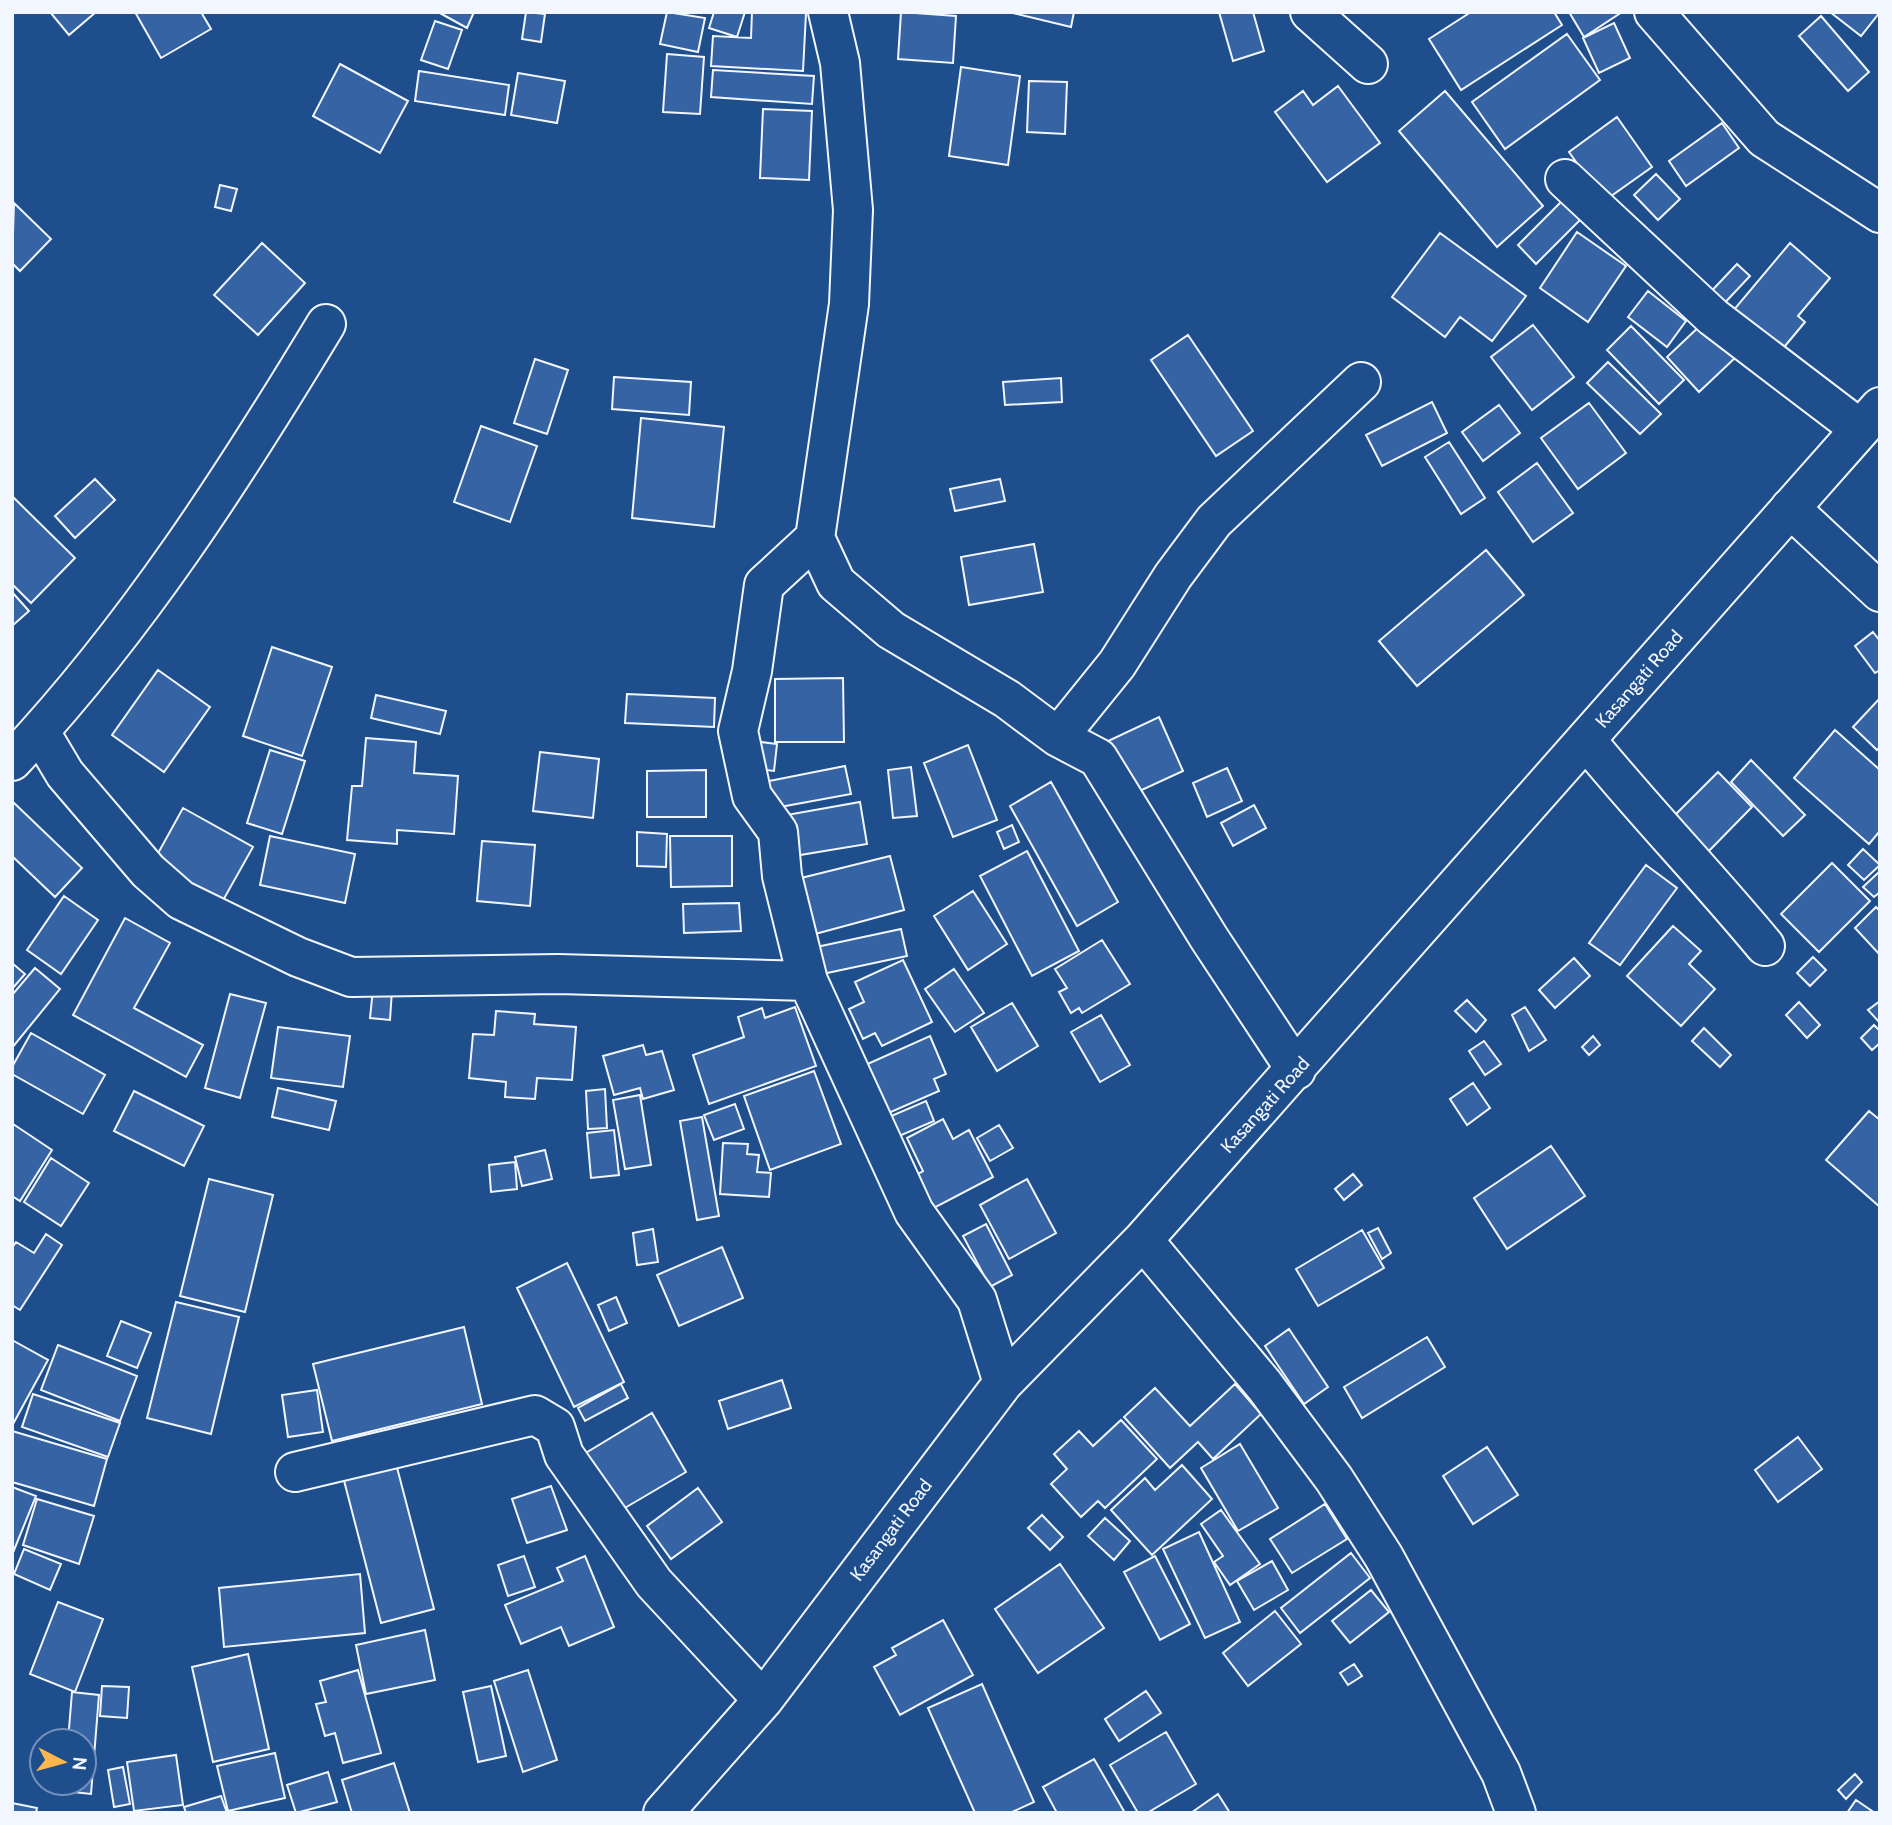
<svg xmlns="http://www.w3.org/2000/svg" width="1892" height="1825" viewBox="0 0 1892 1825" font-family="Cabin,sans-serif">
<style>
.building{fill:#3563a3;stroke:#f2f6ff;stroke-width:2}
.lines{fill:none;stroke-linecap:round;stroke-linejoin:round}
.minor-casing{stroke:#f2f6ff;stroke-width:42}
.minor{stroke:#1f4e8c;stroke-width:38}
.labels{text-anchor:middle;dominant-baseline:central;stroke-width:5;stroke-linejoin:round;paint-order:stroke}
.street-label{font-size:19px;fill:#f2f6ff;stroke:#1f4e8c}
</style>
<rect width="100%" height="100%" fill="#1f4e8c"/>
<path class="building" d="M50,12H96L69,35Z
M135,12H201L211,29L161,58Z
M438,12H474L467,28Z
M526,12L545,14L541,42L522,39Z
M667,12L705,18L698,52L660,44Z
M714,12H745L737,37L709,28Z
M752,12L806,13L803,71L711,66L713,36L751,38Z
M901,12L956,16L953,63L898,59Z
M1009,12H1074L1071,27Z
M1219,12H1253L1264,51L1233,61Z
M1471,12H1554L1562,25L1461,90L1429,39Z
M1569,12H1622L1584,37Z
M1830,12H1880L1861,36Z
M1821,16L1869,72L1848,91L1799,36Z
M435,21L462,30L448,69L421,60Z
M1614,23L1630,58L1599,73L1583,38Z
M1567,34L1600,80L1505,149L1472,102Z
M667,54L704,57L700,114L663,112Z
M340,64L408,101L380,153L313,116Z
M961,67L1020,76L1008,165L949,156Z
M713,70L814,76L812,104L711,97Z
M419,71L509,85L505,115L415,101Z
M518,73L565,81L557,123L511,115Z
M1029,81L1067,82L1065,134L1027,132Z
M1338,86L1380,143L1327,182L1275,112L1303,91L1313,105Z
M1445,91L1543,206L1497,247L1399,131Z
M763,109L812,111L809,180L760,178Z
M1617,117L1652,167L1604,201L1569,152Z
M1722,123L1739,148L1686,186L1669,161Z
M1656,174L1680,199L1658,220L1634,195Z
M220,185L237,189L231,211L215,207Z
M1563,200L1581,219L1536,264L1518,245Z
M14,203L51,239L20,271L12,263Z
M1577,232L1626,266L1588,322L1540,288Z
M1440,233L1526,296L1492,341L1460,317L1445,337L1392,297Z
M262,243L305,283L258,335L214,295Z
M1790,243L1830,278L1798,316L1805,322L1780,352L1732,312Z
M1737,264L1750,276L1717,311L1704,299Z
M1648,291L1686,321L1667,347L1628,317Z
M1703,323L1736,357L1699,392L1667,357Z
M1533,325L1574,377L1532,410L1491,357Z
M1631,326L1684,380L1659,404L1607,350Z
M1188,335L1253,431L1216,456L1151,360Z
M535,359L568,370L547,434L514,423Z
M1608,362L1661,414L1640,434L1587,383Z
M614,377L691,382L689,415L612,409Z
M1061,378L1062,402L1005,405L1003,382Z
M1432,402L1447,433L1382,466L1366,435Z
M1589,403L1626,453L1578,489L1541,438Z
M1499,405L1520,433L1483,461L1462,432Z
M641,418L724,427L714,527L632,518Z
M481,426L537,446L510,522L454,502Z
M1449,442L1485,498L1461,514L1425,457Z
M1537,463L1573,513L1533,542L1498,492Z
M95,479L115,500L75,538L55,516Z
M1000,479L1005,501L955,511L950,489Z
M12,496L75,558L31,603L12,584Z
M1034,544L1043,592L969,605L961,557Z
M1486,550L1524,595L1417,686L1379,641Z
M12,592L29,611L12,626Z
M1873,632L1880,641V670L1875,673L1855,646Z
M272,647L332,667L302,756L243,736Z
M158,670L210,707L164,772L112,735Z
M843,678L844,742H775V679Z
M627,694L715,698L714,727L625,723Z
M376,695L446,711L440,734L371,718Z
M1880,698V747L1877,750L1853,727Z
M1159,717L1183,771L1131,795L1106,742Z
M1835,730L1880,770V831L1869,844L1794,778Z
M366,738L416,742L414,773L458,776L454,834L397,830V844L347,840L352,786H362Z
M753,741L777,744L774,771L750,768Z
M968,745L997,820L953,837L924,763Z
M270,750L305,761L282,834L247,823Z
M540,752L599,759L593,818L533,811Z
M1751,760L1805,815L1783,836L1731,782Z
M845,766L851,794L769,809L764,782Z
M911,767L917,816L893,818L888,770Z
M1227,768L1242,801L1207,817L1193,783Z
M706,770V817H647V771Z
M1718,772L1752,807L1703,857L1668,822Z
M1051,782L1118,902L1077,926L1010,806Z
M12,801L82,868L55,897L12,856Z
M860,802L867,844L788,857L781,816Z
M1254,805L1266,828L1233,846L1221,823Z
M183,808L253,847L221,904L151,866Z
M1012,825L1019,842L1004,849L997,832Z
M637,832L667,834L666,867L637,866Z
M270,836L355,854L345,903L260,885Z
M670,836H732V886L671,887Z
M482,841L535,845L530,906L477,901Z
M1863,849L1880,865L1864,880L1848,865Z
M1027,851L1079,951L1032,976L980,876Z
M890,856L904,910L804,937L789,881Z
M1832,863L1870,901L1819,952L1781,914Z
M1646,865L1677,888L1620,965L1589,943Z
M1880,871V892L1874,897L1863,887Z
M973,891L1007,944L968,970L934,916Z
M64,896L98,920L61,974L27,950Z
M739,903L741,931L684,933L683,904Z
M1876,907L1880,911V955L1855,928Z
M125,918L170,943L134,1008L203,1045L186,1077L73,1015Z
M1673,926L1701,951L1689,964L1715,989L1681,1026L1627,976Z
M901,929L907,956L813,976L807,949Z
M1102,940L1130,984L1082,1013L1079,1008L1071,1013L1059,992L1067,988L1055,969Z
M1813,957L1826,970L1810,986L1797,973Z
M1574,958L1590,976L1555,1008L1539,990Z
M903,960L932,1022L882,1046L875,1033L863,1039L849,1009L864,1002L855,982Z
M12,963L25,974L12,989Z
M35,968L60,989L12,1048V995Z
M954,969L984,1013L955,1032L925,989Z
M373,989L392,990L390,1020L370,1018Z
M230,994L266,1003L240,1098L205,1088Z
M1467,1000L1486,1020L1476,1032L1455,1011Z
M1880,1001V1023L1868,1010Z
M1799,1002L1820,1025L1807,1038L1786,1015Z
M1012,1003L1038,1046L997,1071L971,1027Z
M795,1007L816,1066L709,1104L693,1055L744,1037L738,1017L762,1008L765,1018Z
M1525,1007L1546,1040L1529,1051L1512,1015Z
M496,1011L535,1014L534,1024L576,1027L572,1080L537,1078L535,1099L505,1097L506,1082L469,1078L473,1034L494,1035Z
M1101,1015L1130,1065L1100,1082L1071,1032Z
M1874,1025L1880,1031V1043L1872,1050L1861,1038Z
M278,1027L350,1036L343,1087L271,1078Z
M1704,1028L1731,1055L1720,1067L1692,1041Z
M31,1033L105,1075L83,1114L12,1074V1067Z
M930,1036L946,1074L934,1079L939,1091L884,1115L863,1066Z
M1593,1036L1600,1045L1589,1055L1582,1047Z
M1484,1041L1501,1064L1485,1075L1469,1051Z
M643,1045L646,1055L662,1051L674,1090L643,1099L640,1088L614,1095L603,1056Z
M814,1071L841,1144L770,1170L744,1096Z
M1473,1083L1490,1108L1467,1125L1450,1099Z
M278,1088L336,1101L329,1130L272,1117Z
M605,1089L607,1128L588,1129L586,1091Z
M134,1091L204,1126L184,1166L114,1131Z
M640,1095L651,1165L625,1169L613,1100Z
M926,1101L934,1121L890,1140L882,1120Z
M735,1104L744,1129L714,1140L704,1115Z
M1869,1111L1880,1120V1207L1826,1160Z
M702,1117L719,1216L697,1220L680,1121Z
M943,1119L953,1139L969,1130L993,1177L930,1210L913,1177L923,1171L907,1138Z
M13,1124L52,1150L20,1201L12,1196Z
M999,1125L1013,1148L990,1161L977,1138Z
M614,1130L619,1175L591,1178L587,1133Z
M723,1143L748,1144L747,1154L759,1155L757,1172L771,1173L769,1197L720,1194Z
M1551,1146L1585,1196L1507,1249L1474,1198Z
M545,1150L552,1179L522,1186L515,1157Z
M51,1158L89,1183L61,1226L24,1202Z
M515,1162L517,1189L491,1192L489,1165Z
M1353,1174L1362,1185L1344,1200L1335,1189Z
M209,1179L273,1195L245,1312L180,1296Z
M1027,1179L1056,1233L1009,1259L980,1205Z
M986,1224L1012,1275L990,1287L963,1236Z
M1378,1228L1391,1253L1382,1259L1368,1233Z
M653,1229L658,1262L637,1265L633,1233Z
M1362,1230L1384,1268L1318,1306L1296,1269Z
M46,1234L62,1245L20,1310L12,1305V1248L16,1242L34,1253Z
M722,1247L743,1298L679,1326L657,1275Z
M567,1263L624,1382L574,1407L517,1288Z
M616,1297L627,1323L609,1331L598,1305Z
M176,1302L239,1317L211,1434L147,1418Z
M121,1321L151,1333L137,1368L107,1356Z
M464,1327L482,1404L332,1441L313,1364Z
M1289,1329L1328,1387L1304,1404L1265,1346Z
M1427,1337L1445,1367L1362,1418L1344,1387Z
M12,1340L48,1360L13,1424L12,1423Z
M58,1345L137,1376L120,1421L41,1390Z
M782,1380L791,1408L728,1429L719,1401Z
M621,1384L628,1398L585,1421L578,1408Z
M1235,1384L1261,1414L1213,1459L1198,1442L1170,1468L1124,1417L1155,1388L1190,1426Z
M317,1390L323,1432L288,1437L282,1395Z
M33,1394L120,1423L108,1457L22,1427Z
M652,1413L686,1472L618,1512L584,1454Z
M1121,1420L1157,1459L1105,1508L1098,1501L1081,1517L1051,1484L1067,1469L1054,1454L1079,1431L1093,1446Z
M12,1431L107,1459L94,1506L12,1482Z
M1798,1437L1822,1469L1778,1502L1755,1470Z
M1240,1444L1278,1508L1238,1531L1201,1468Z
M1487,1447L1518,1495L1473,1524L1443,1476Z
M394,1456L434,1609L381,1623L341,1469Z
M1182,1465L1212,1499L1152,1555L1111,1510L1145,1478L1155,1490Z
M551,1486L567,1530L527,1543L512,1499Z
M12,1487L36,1496L12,1555Z
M698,1488L722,1522L671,1559L647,1526Z
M37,1499L94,1516L79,1564L23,1545Z
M1325,1504L1347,1539L1292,1573L1270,1539Z
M1221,1510L1260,1564L1230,1585L1214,1562L1223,1556L1201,1524Z
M1042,1515L1063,1537L1050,1550L1028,1528Z
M1105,1518L1130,1541L1114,1560L1088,1536Z
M1199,1532L1240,1622L1205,1638L1163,1549Z
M24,1549L61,1564L50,1590L14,1574Z
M1351,1553L1370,1578L1300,1633L1281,1608Z
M524,1556L535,1587L508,1596L498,1565Z
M585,1556L614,1627L569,1646L561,1627L521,1644L505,1605L563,1581L557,1568Z
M1155,1556L1190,1624L1160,1640L1124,1572Z
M1272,1561L1288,1590L1254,1610L1237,1581Z
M1060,1564L1104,1628L1038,1673L995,1609Z
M360,1574L365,1633L224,1647L219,1588Z
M1371,1590L1389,1612L1350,1643L1332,1621Z
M58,1602L103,1619L75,1692L30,1674Z
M1275,1611L1301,1644L1248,1686L1223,1653Z
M943,1620L973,1675L900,1715L874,1667L896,1655L892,1648Z
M425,1630L435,1680L366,1694L356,1645Z
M248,1654L269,1749L213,1762L192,1667Z
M1354,1664L1362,1676L1348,1685L1340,1673Z
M358,1670L381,1753L343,1763L335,1733L325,1736L316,1704L326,1702L320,1681Z
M528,1670L557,1760L523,1772L494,1681Z
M982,1684L1034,1802L1010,1813H975L928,1708Z
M102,1686L129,1687L127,1718L100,1716Z
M491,1686L506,1756L478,1762L463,1692Z
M1146,1691L1161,1713L1119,1741L1105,1719Z
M72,1692L99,1695L91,1794L64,1791V1783H84V1741H68Z
M1166,1732L1196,1784L1147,1813H1138L1110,1765Z
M275,1753L285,1798L228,1811L217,1766Z
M176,1755L183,1805L134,1811L127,1762Z
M1094,1759L1125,1813H1057L1043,1787Z
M394,1763L410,1813H352L342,1780Z
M123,1767L130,1804L114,1807L108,1770Z
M328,1772L337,1802L296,1813L287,1785Z
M1855,1774L1862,1782L1846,1799L1838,1790Z
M1218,1794L1230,1813H1191Z
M221,1796L227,1813H186L184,1807Z
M1856,1800L1875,1813H1847Z
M12,1803L37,1808L36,1813H12Z"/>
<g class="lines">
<g class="minor-casing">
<path id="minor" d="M828,12L840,63L853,210L849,304L815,538L836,583L891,630L1007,699L1058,737L1098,758L1209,938L1296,1070
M1310,12L1368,64
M1654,12L1764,138L1880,213
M1565,179L1713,317L1860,429
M1790,508L1880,592
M815,538L764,585L752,671L738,731L752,796L778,832L782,876L808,981L914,1212L977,1300L1003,1383
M40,732L65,774L148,871L181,900L298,957L351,977L558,974L808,981
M1058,737L1117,664L1173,576L1214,521L1361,382
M1586,740C1644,811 1707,876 1765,946
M12,761C136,629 233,478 326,324
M1143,1240L1264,1385L1334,1479L1384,1557L1501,1773L1516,1813
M295,1472L535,1415L555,1427L564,1455L654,1583L763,1700
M663,1813L763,1700L1003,1383L1143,1240L1880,407"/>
</g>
<use href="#minor" class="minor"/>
</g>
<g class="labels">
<g class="street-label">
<text transform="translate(1639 679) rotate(-49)">Kasangati Road</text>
<text transform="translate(1265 1105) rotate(-48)">Kasangati Road</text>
<text transform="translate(891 1530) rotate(-53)">Kasangati Road</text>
</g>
</g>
<rect width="1892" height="1825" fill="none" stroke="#f2f6ff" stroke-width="28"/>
<g transform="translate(63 1762) rotate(96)"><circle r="33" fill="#1f4e8c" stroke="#7391ba" stroke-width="2"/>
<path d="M0-5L12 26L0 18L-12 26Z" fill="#ffb74d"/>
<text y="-10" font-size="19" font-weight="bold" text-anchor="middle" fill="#f2f6ff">N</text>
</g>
</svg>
